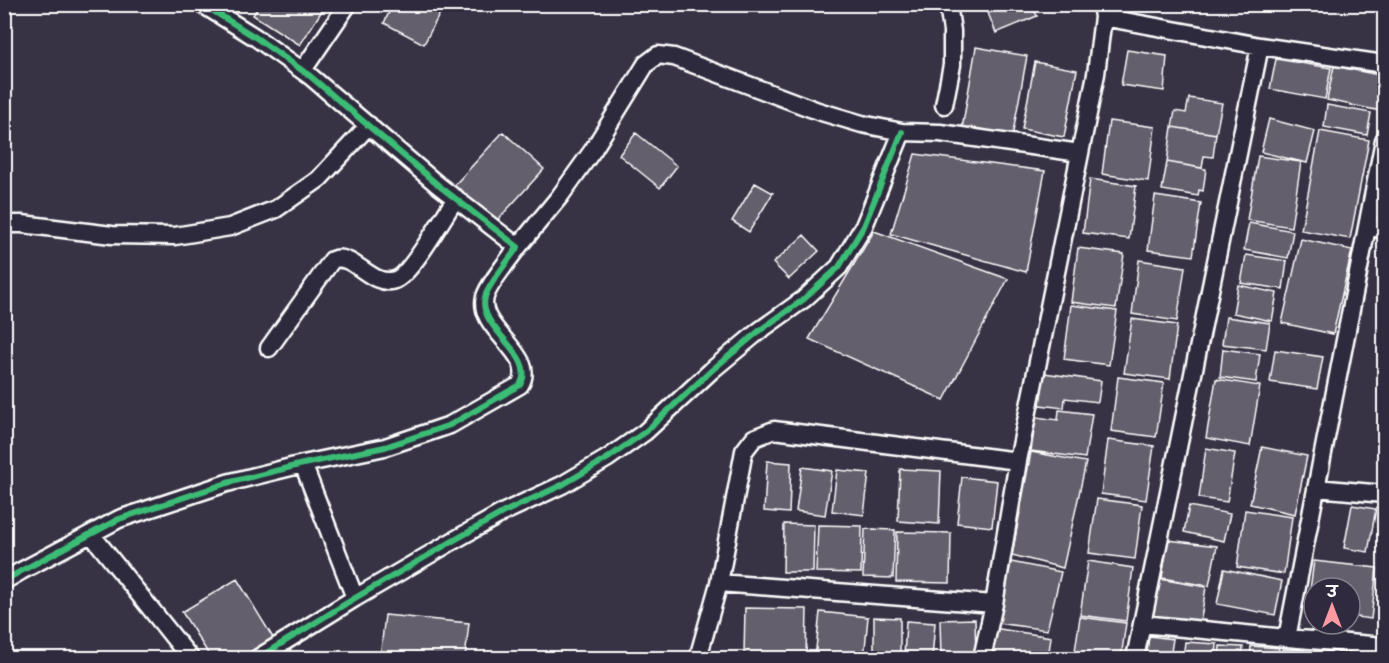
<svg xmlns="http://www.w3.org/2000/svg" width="1389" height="663" viewBox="0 0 1389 663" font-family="Pangolin,'Playpen Sans Deva',sans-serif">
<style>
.building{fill:#635f6d;stroke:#fff;stroke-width:1.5}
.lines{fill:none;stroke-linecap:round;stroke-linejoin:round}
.minor-casing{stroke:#fff;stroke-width:21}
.minor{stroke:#2f2a3d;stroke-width:16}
.cycleway-casing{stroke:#2f2a3d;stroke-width:10}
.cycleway{stroke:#3abd76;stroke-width:6}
</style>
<rect width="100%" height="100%" fill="#373345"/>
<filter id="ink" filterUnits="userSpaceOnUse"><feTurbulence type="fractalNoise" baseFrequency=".0167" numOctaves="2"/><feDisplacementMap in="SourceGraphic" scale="12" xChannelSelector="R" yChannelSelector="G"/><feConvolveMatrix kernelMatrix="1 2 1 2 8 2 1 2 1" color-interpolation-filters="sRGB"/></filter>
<g filter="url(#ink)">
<path class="building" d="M260,4H322L325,6L300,45L253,15Z
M393,4H422L440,13L424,44L384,23Z
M1008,4H1032L1037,16L996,33L988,13Z
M976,47L1027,56L1012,138L962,129Z
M1127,50L1167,56L1164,91L1121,85Z
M1276,59L1331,68L1325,99L1270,89Z
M1035,62L1077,70L1064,137L1022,129Z
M1334,66L1384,76V96L1381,111L1327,100Z
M1189,98L1222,103L1216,134L1172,127L1175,111L1186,113Z
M1327,105L1371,113L1367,135L1324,127Z
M1269,119L1315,131L1307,163L1261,152Z
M1109,121L1155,127L1148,181L1102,174Z
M1172,127L1216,134L1213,157L1204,156L1202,168L1167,162Z
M1320,131L1369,140L1350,239L1301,230Z
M503,132L544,169L494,224L452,188Z
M636,133L677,166L660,188L619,155Z
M915,154L1045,171L1026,272L891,234Z
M1258,156L1301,162L1291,227L1247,220Z
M1167,162L1206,169L1203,191L1199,190L1198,196L1162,190Z
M1090,179L1136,186L1129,239L1083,233Z
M755,183L773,193L749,232L732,221Z
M1155,196L1201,203L1193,256L1148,250Z
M1249,223L1293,231L1288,258L1244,250Z
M874,231L1008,279L944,400L809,339Z
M804,235L819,251L789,279L773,263Z
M1301,239L1352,250L1333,334L1282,323Z
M1078,248L1124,254L1116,308L1071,302Z
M1246,255L1287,261L1283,289L1241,283Z
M1139,260L1185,267L1177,321L1132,314Z
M1238,285L1277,293L1272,321L1233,313Z
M1071,305L1117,311L1109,365L1064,359Z
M1226,317L1270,323L1266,349L1222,344Z
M1132,319L1177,325L1170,379L1124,373Z
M1223,349L1260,354L1256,382L1220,377Z
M1275,350L1323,357L1317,389L1270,382Z
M1044,373L1101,381L1098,402L1065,398L1064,408L1040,405Z
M1118,377L1164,383L1156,437L1111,431Z
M1216,379L1260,386L1250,446L1206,438Z
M1059,410L1092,414L1085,458L1031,451L1036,417L1058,420Z
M1108,440L1154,446L1146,500L1101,494Z
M1262,447L1307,456L1295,514L1250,504Z
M1206,448L1235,453L1227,502L1199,498Z
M1031,452L1086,462L1063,568L1012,555Z
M767,461L791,463L789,513L764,511Z
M802,467L832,471L825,515L796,511Z
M900,469L941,471L939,524L898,521Z
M837,470L869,473L864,515L832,511Z
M962,477L997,481L992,527L957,523Z
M1097,499L1142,505L1135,559L1089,553Z
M1352,505L1376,509L1368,552L1344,548Z
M1189,506L1230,514L1224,541L1184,532Z
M1245,510L1292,517L1284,574L1237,567Z
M784,524L814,525L813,572H783Z
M818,525L862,526L861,573L816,572Z
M865,529L895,530L893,578L863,577Z
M897,532L951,533L950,583L896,582Z
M1168,540L1217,546L1209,586L1162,578Z
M1088,561L1133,568L1126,621L1080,615Z
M1314,561L1377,568L1371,619L1350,616V588H1314V612L1307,611Z
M1011,562L1061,572L1047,630L998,623Z
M1224,569L1282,581L1275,615L1217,604Z
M237,579L275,641L246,658H211L182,612Z
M1159,579L1206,587L1200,624L1153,617Z
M745,608L807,609L806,657L744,655Z
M820,612L868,617L864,658H815Z
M385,615L469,623L465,658H380Z
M874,617L900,618V658H874Z
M1080,617L1126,623L1121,658H1074Z
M975,619L976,658H941L940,620Z
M906,621L935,623L932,658H904Z
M993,628L1051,637L1048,658H989Z
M1149,636L1173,639L1170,658H1146Z
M1185,642L1217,644L1216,658H1183Z
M1338,645L1360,646L1359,658H1338Z
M1220,646L1243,647L1242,658H1219Z
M1251,646L1279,648L1278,658H1250Z
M1366,648L1384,649V658H1366Z
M1282,649L1304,650L1303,658H1281Z
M1309,654L1333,655L1332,658H1308Z"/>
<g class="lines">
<g class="minor-casing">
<path id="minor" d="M1103,17L1260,46L1384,64
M303,70L348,4
M944,105L952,65V31L948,4
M4,224H22L112,235L175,236L230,227L276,209L319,179L369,125
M1367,227L1384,229
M518,247L560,196L593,150L646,64L658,55L674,57L818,111L862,124L902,132L940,133L1080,153
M269,348L332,260C353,251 371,288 395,280C410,276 445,214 456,198
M303,464L355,598
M1316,488L1384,494
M91,534L190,658
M4,581L21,571L119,519L227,483L303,464L385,447L450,425L520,385C539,355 476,329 485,297C488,285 510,258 518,247L438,185L310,76L255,37L202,4
M994,604L719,583L744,451L754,438L774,430L1018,461
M1142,624L1287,638L1384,646
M1287,638L1384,140
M258,658L355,598L451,542L504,512L562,485L608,458L645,432L712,370L759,331L804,299L839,267L864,226L902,132
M698,658L719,583
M982,658L994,604L1018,461L1096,74L1103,17L1101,4
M1135,658L1260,46"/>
</g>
<use href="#minor" class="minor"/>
<g class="cycleway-casing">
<path id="cycleway" d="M4,581L21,571L119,519L227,483L303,464L385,447L450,425L520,385C539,355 476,329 485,297C488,285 510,258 518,247L438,185L310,76L255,37L202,4
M258,658L355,598L451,542L504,512L562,485L608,458L645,432L712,370L759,331L804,299L839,267L864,226L902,132"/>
</g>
<use href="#cycleway" class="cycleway"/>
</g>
</g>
<rect width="1389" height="663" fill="none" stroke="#2f2a3d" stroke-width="24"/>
<rect x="12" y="12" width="1365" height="639" fill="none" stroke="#fff" stroke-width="2" filter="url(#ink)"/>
<g transform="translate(1332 606)"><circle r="28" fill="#2f2a3d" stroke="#827f8b" stroke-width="1.5"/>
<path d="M0-4.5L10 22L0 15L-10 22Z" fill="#ff9aa2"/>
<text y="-9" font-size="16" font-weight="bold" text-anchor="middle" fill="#ffffff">उ</text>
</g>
</svg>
